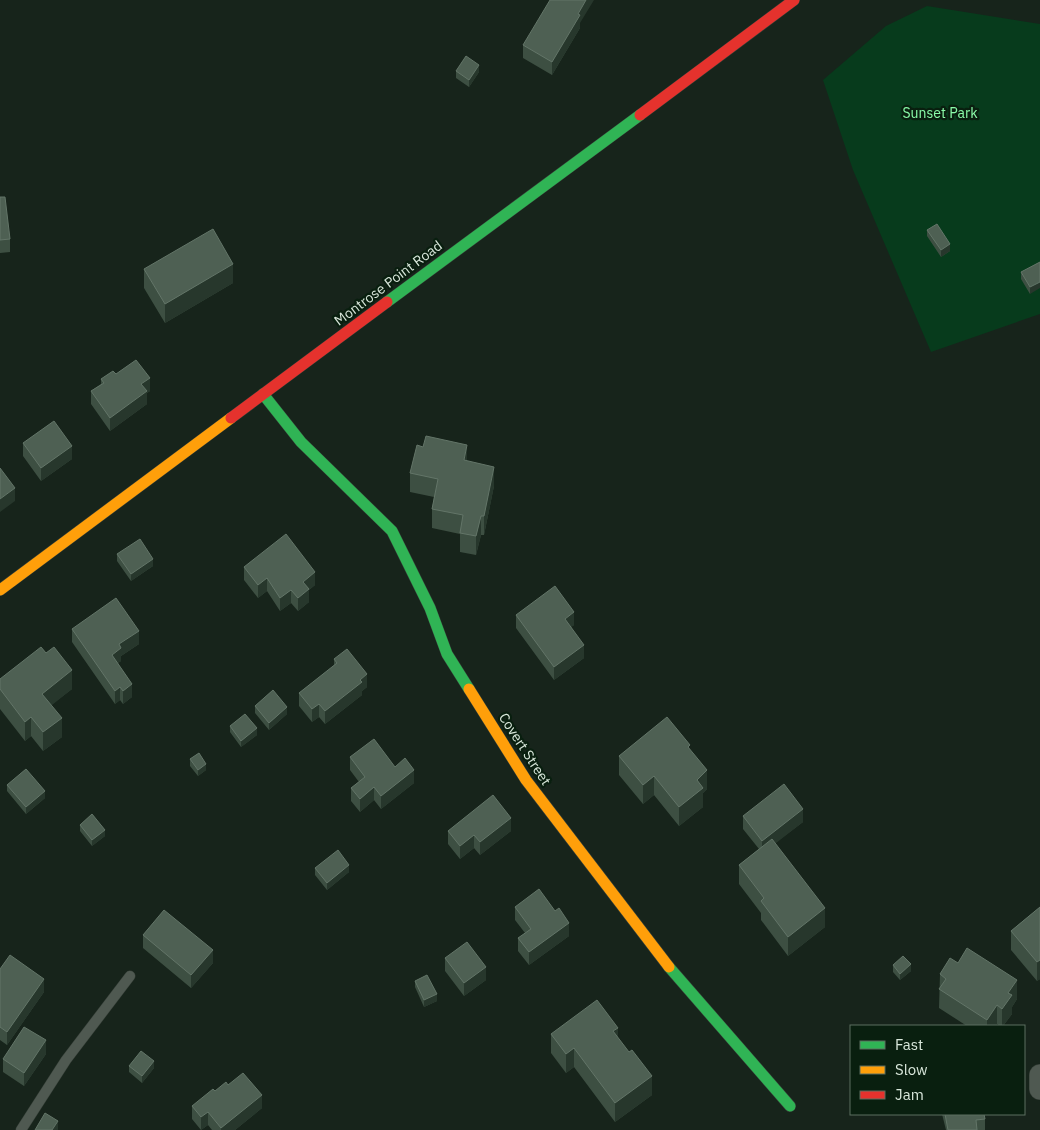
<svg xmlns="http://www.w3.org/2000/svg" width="1040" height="1130" viewBox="0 0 1040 1130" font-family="'IBM Plex Sans',sans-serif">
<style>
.green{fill:#073b1c}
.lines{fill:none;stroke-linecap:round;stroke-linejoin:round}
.lane-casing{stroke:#374039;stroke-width:11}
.street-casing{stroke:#374039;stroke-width:22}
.fast-casing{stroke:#374039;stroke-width:12}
.slow-casing{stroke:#374039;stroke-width:12}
.jam-casing{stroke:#374039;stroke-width:12}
.lane{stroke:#4f5951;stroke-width:10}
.street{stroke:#4f5951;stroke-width:21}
.fast{stroke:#30b455;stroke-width:11}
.slow{stroke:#ff9f0a;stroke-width:11}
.jam{stroke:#e5322d;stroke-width:11}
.wall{fill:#3d4f42}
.shaded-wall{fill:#27372c}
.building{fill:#4e6053;stroke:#637568}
.labels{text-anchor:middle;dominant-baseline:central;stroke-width:4.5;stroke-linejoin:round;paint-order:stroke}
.park-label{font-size:14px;fill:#8afca9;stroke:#091f0f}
.street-label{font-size:14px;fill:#d9e7db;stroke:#091f0f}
</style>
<rect width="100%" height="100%" fill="#17241b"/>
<path class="green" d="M927,6L1040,24V314L931,352L853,170L823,80L886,26Z"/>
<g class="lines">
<g class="lane-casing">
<path id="lane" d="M21,1130L66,1060L130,976"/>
</g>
<g class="street-casing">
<path id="street" d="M1040,1075V1089"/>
</g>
<g class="fast-casing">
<path id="fast" d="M387,302L640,115
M263,394L301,442L392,531L430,608L447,654L469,689
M669,967L790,1106"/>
</g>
<g class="slow-casing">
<path id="slow" d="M0,590L231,418
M469,689L526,780L669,967"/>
</g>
<g class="jam-casing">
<path id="jam" d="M640,115L794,0
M231,418L387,302"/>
</g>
<use href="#lane" class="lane"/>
<use href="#street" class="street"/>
<use href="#fast" class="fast"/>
<use href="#slow" class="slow"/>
<use href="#jam" class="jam"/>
</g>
<path class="wall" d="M580,23V28L552,75L523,58V45Z
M456,71L479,72L469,87L456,78Z
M0,197L10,239V252L0,253Z
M927,230L950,251L941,257L927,236Z
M1040,262L1030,294L1021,279V272Z
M144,269L233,283L165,323L144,288Z
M116,374L150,391L147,393V404L110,431L91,404V391L101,384V379Z
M23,443L72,459L41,481L23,456Z
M467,461L494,486L484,535H481L476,555L460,552V534L432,528V509L434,497L410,492V473Z
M117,554L153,566L131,581L117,561Z
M244,567L315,585L309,590V602L298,611L291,603L280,611L267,591L258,598L244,580Z
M516,615L574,625L571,627L584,658L554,680L516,628Z
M72,629L139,644L121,656V661L118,663L132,697L123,704L120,700L115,704L72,642Z
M334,659L367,687L362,691V695L325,724L319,717L312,722L299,706V693L334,666Z
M0,679L72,689L51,705L62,737L43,751L31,736L25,741L0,709Z
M255,706L287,714L269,730L255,713Z
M230,726L257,735L241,747L230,732Z
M690,750L707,789L703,793V807L679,826L654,795L643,804L619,775V756Z
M350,757L395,767L414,783L381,809L374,800L360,812L351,801V788L359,782L350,770Z
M190,759L206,770L198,776L190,766Z
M7,785L45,798L26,814L7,791Z
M743,816L803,822L775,843L825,927L788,956L761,920V913L739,884V865L759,849L743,829Z
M80,825L105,836L92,846L80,831Z
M448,831H511L480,855L474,848L460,859L448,844Z
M315,868L349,872L327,890L315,875Z
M515,907L555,911L569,936L529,965L518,951V938L525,933L515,920Z
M1040,907V979L1037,981L1011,950V931Z
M143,935L213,963L191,988L143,948Z
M445,958L486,980L464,996L445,971Z
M958,963L1017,999L1012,1007V1014L1003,1026H1000L997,1024L995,1026H967L939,1008L940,974Z
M893,965L911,971L900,980L893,972Z
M0,969L44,992L7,1045L0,1040Z
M415,981L437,1001L424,1007L415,987Z
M551,1034L618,1038L652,1095L615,1122L574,1067L566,1073L551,1053Z
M46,1054L24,1086L3,1072V1059Z
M129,1066L154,1068L142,1083L129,1072Z
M228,1085L262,1108L235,1130H212L208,1125L201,1130L192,1119V1106L215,1091Z
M942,1114H984L985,1119V1130H946Z"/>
<path class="shaded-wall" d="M586,0H594L580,23V28L552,75V62L578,14Z
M479,65V72L469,87V80Z
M950,244V251L941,257V250Z
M233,264V283L165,323V304Z
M1040,282V288L1030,294V287Z
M150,378V391L147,393V404L110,431V418L141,384Z
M467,445V464L464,460Z
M72,446V459L41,481V468Z
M494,467V486L484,535V516Z
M15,488V501L0,512V499Z
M481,516V535L476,555V536Z
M153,559V566L131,581V574Z
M315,572V585L309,590V602L298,611V598L303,582Z
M267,578V591L258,598V585Z
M291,590V603L280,611V598Z
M574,612V625L565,632V619Z
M139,631V644L121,656V661L112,668V655L119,644Z
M584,645V658L554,680V667Z
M72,670V689L42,713V694Z
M367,674V687L362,691V695L325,724V711L360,680Z
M132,684V697L123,704V691Z
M120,687V700L115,704V691Z
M319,704V717L312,722V709Z
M287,707V714L269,730V723Z
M31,717V736L25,741V722Z
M62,718V737L43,751V732Z
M257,728V735L241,747V741Z
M206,764V770L198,776V770Z
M414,770V783L381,809V796Z
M707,770V789L703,793V807L679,826V807L697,780Z
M654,776V795L643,804V785Z
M374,787V800L360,812V799Z
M45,791V798L26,814V807Z
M803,809V822L762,854V841Z
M511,818V831L480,855V842Z
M105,830V836L92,846V840Z
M474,835V848L460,859V846Z
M349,865V872L327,890V883Z
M825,908V927L788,956V937Z
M569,923V936L529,965V952Z
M213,950V963L191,988V975Z
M1040,960V979L1037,981V962Z
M911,964V971L900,980V974Z
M486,967V980L464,996V983Z
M44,979V992L7,1045V1032Z
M1017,980V999L1012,1007V1014L1003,1026H1002V1009L1008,993Z
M437,994V1001L424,1007V1000Z
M997,1005V1024L995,1026H987V1020Z
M618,1028V1047L613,1031Z
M46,1040V1054L24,1086V1073Z
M574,1048V1067L566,1073V1054Z
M154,1061V1068L142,1083V1076Z
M652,1076V1095L615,1122V1103Z
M262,1095V1108L235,1130H221V1128Z
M208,1112V1125L201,1130V1117Z
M58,1121V1130H52Z"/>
<path class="building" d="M550,0H586L578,14L580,15L552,62L523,45Z
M466,56L479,65L469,80L456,71Z
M0,197H5L10,239L0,240Z
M937,224L950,244L941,250L927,230Z
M213,229L233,264L165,304L144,269Z
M1040,262V282L1030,287L1021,272Z
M136,360L150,378L141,384L147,391L110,418L91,391L104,383L101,379L113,371L116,374Z
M54,421L72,446L41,468L23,443Z
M426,436L467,445L464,460L494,467L484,516H481L476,536L460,533L463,515L432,509L438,479L410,473L417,445L423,447Z
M0,468L15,488L0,499Z
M286,534L315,572L303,582L309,589L298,598L291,590L280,598L267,578L258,585L244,567Z
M140,539L153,559L131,574L117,554Z
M555,586L574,612L565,619L584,645L554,667L516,615Z
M116,598L139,631L119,644L121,648L112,655L132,684L123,691L120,687L115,691L72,629Z
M41,647L46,653L54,647L72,670L42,694L62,718L43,732L31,717L25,722L0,689V679Z
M347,649L367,674L360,680L362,682L325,711L319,704L312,709L299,693L337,663L334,659Z
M273,690L287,707L269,723L255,706Z
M245,714L257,728L241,741L230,726Z
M667,717L690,745L688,747L707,770L697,780L703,788L679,807L654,776L643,785L619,756Z
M374,739L395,767L405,758L414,770L381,796L374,787L360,799L351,788L365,777L350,757Z
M199,753L206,764L198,770L190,759Z
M26,769L45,791L26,807L7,785Z
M784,784L803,809L762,841L743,816Z
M493,795L511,818L480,842L474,835L460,846L448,831Z
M92,814L105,830L92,840L80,825Z
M772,839L825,908L788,937L761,901L764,898L739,865Z
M338,850L349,865L327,883L315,868Z
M539,889L555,911L559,908L569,923L529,952L518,938L531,929L515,907Z
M1040,907V960L1037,962L1011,931Z
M164,910L213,950L191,975L143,935Z
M467,942L486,967L464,983L445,958Z
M967,948L1017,980L1008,993L1012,995L1002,1009L997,1005L987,1020L939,989L946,979L940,974L950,958L958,963Z
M10,955L44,979L7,1032L0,1027V969Z
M903,956L911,964L900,974L893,965Z
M427,975L437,994L424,1000L415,981Z
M597,1000L618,1028L613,1031L629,1052L632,1050L652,1076L615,1103L574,1048L566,1054L551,1034Z
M24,1027L46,1040L24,1073L3,1059Z
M141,1051L154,1061L142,1076L129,1066Z
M243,1073L262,1095L221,1128L208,1112L201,1117L192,1106L213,1089L215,1091L226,1082L228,1085Z
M45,1113L58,1121L52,1130H35Z
M945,1114H984L985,1119L976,1120L977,1130H948Z"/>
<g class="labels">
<g class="park-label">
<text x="940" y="113">Sunset Park</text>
</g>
<g class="street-label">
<text transform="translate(388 283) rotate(-37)">Montrose Point Road</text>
<text transform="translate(525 749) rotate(57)">Covert Street</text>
</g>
</g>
<rect x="850" y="1025" width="175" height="90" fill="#091f0f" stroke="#5c6f61"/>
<rect x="860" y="1041" width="25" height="8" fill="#30b455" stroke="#5c6f61"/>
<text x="895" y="1050" font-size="15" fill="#d9e7db">Fast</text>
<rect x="860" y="1066" width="25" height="8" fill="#ff9f0a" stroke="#5c6f61"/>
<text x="895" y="1075" font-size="15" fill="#d9e7db">Slow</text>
<rect x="860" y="1091" width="25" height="8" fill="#e5322d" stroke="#5c6f61"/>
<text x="895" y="1100" font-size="15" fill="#d9e7db">Jam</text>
</svg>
